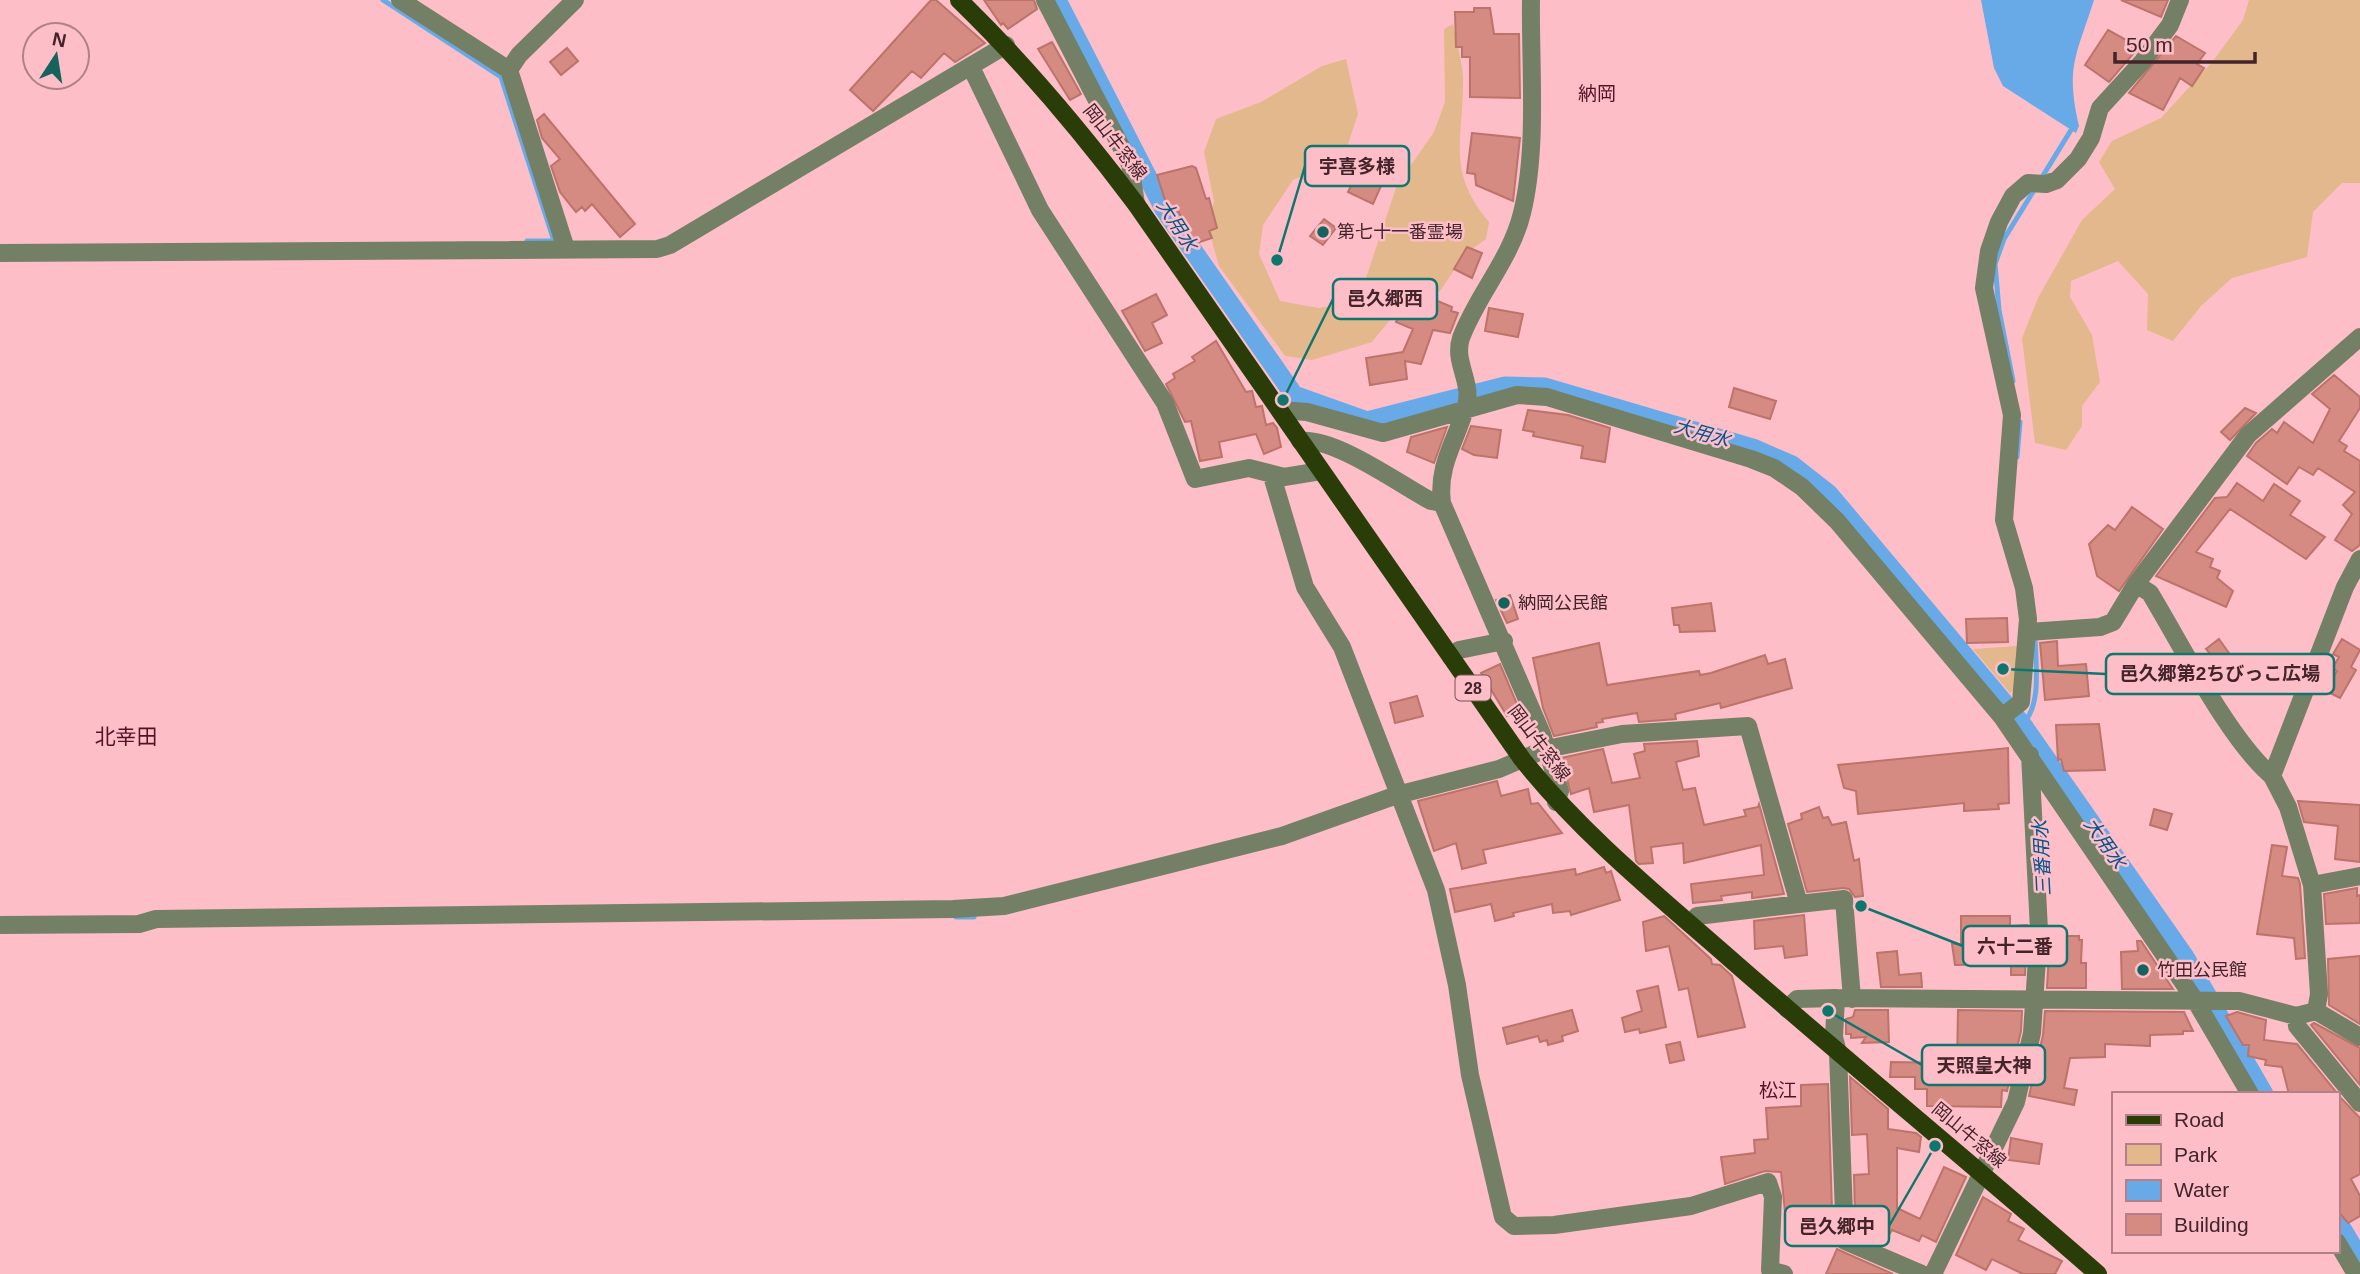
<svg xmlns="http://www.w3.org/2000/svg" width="2360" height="1274" viewBox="0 0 2360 1274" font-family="Helvetica,'Noto Sans JP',sans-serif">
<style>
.green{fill:#e2b88c}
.water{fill:#68aae7}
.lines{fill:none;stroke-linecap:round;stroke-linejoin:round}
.stream{stroke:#68aae7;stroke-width:5}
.canal{stroke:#68aae7;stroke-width:19}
.building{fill:#d68b82;stroke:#bc736a;stroke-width:2}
.minor{stroke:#748065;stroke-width:18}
.major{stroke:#2a3d08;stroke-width:18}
.poi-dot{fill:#16635e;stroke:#febec8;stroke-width:2.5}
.labels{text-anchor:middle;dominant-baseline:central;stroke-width:5;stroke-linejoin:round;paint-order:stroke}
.shield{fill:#febec8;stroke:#7a5259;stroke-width:2}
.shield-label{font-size:16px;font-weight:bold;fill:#42242a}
.street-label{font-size:18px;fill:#42242a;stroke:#febec8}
.poi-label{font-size:18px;fill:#42242a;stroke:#febec8;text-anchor:start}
.neighbourhood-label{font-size:19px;fill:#511325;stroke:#febec8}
.water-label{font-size:19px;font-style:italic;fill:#07558d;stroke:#febec8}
.quarter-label{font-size:21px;fill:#511325;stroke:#febec8}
.leader{fill:none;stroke:#0f766e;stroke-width:2.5}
.callout-dot{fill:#0f766e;stroke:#febec8;stroke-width:2.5}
.callout{fill:#febec8;stroke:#0f766e;stroke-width:2.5}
.callout-label{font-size:19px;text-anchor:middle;font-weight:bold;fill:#42242a}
</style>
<rect width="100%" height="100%" fill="#febec8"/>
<path class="green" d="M2249,0H2360V183H2342L2313,212L2307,257L2232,278L2201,306L2173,341L2147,330L2148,294L2118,261L2071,281L2070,297L2092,335L2100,382L2082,406V426L2066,450L2035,443L2022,338L2038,298L2082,220L2115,189L2099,162L2112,141L2161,118L2213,61L2243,20Z
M1453,24C1456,41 1462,60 1463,78C1464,139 1445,170 1489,222L1486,239L1465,254L1440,291L1416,299L1394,315L1372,342L1312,360L1285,356L1219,266L1208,228L1214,201L1204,152L1216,119L1261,102L1322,66L1346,59L1358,114L1348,144L1335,161L1293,180L1263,225L1259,254L1280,301L1319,308L1348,303L1362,290L1397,185L1434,132L1445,102L1444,29Z
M2017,646L2016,689L2010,693L1973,649Z"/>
<path class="water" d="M1981,0H2094C2077,54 2065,67 2079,126L2076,133L2003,86L1994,68Z"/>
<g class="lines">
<path class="stream" d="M383,0L501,77L554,241H527
M2013,381L1999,310L1995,264L2004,239L2071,130
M2017,457L2020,422
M2022,724C2043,706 2035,660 2035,635
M956,917H974"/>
<path class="canal" d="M1057,0L1164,209L1294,395L1367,421L1505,386L1545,387L1753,448L1792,465L1829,494L2022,724L2185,957L2264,1094
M2337,1220L2360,1259"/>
</g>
<path class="building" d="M931,0H936L985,43L955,62L944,53L921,78L912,71L873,111L850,90Z
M984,0H1034L1037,9L1008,29L1003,23L1001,25Z
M2121,0H2168L2161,17Z
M1474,8H1490L1494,34H1519L1520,98L1470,97V57H1462V47H1456L1455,12H1474Z
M2108,30L2139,47L2109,82L2085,65Z
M2176,36L2205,53L2197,64L2204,68L2192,86L2180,78L2163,110L2129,93Z
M1052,42L1081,94L1070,100L1038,49Z
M567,48L578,61L561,75L550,62Z
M544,114L635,224L620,237L592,204L585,211L582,207L576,212L560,192L551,166L560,159L542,138L537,120Z
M1472,133L1520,138L1513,201L1476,185L1475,174L1467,173Z
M1192,166L1196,168L1206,199L1209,198L1217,228L1209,231L1212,238L1191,245L1179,212L1173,213L1165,200L1157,175Z
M1356,175L1381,186L1373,204L1348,192Z
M1324,219L1336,228L1323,245L1310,236Z
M1467,247L1482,253L1472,278L1454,269Z
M1156,294L1167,315L1152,323L1162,343L1145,351L1122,311Z
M1426,296L1452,307L1451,311L1458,313L1450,333L1433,330L1421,364L1405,361L1407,379L1370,385L1366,358L1403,352L1413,329L1396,322L1404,303L1420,310Z
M1489,308L1523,314L1518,337L1485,331Z
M1216,341L1246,392L1252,391L1256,407L1262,406L1266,425L1273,423L1277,428L1281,447L1264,454L1256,434L1219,442L1222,457L1200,461L1191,421L1185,422L1166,384L1175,378L1173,374L1195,361L1192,357Z
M2334,375L2360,397V408L2339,441L2347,446L2344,451L2360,461V545L2352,551L2335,540L2352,514L2343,505L2355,492L2318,468L2313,475L2299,467L2287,484L2247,456L2256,443L2272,429L2277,433L2284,422L2313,443L2330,409L2312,394Z
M1734,388L1776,401L1770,419L1729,407Z
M2245,408L2256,413L2230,440L2221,432Z
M1528,410L1568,415L1610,428L1605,462L1581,458L1583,446L1533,436L1534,432L1523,430Z
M1471,426L1501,430L1497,458L1474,455L1462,449Z
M1447,427L1434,463L1407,452L1411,437Z
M2237,483L2263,501L2274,484L2300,501L2290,515L2325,537L2306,559L2230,509L2196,552L2213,559L2210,567L2220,571L2217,578L2233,591L2226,607L2156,576L2215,498L2227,497Z
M2132,507L2163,529L2119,591L2097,576L2089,544L2108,525L2115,530Z
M1510,595L1518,619L1507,623L1496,600Z
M1711,603L1715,631L1680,632L1679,625H1674L1672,608Z
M2007,618L2008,642L1967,643L1966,619Z
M2219,639L2248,680L2230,693L2207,661L2213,657L2206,649Z
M2342,639L2360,650L2351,667L2356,670L2340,698L2326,691L2337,671L2332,669L2339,657L2333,654Z
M2057,641L2058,666L2086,664L2089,696L2045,700L2040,643Z
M1599,643L1607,685L1699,671L1700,675L1711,673L1765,655L1768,664L1785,659L1792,688L1721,708L1720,703L1675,714L1676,719L1639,722L1637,713L1602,719L1603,722L1596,723L1597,727L1554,736L1543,708L1533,658Z
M1500,664L1522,716L1519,718L1514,711L1507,716L1481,673Z
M1417,696L1423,716L1395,723L1390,703Z
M2099,724L2105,770L2064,771L2061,759L2058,760L2056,725Z
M1697,741L1699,756L1676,762L1683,790L1695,788L1704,825L1746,816L1744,810L1758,807L1759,804L1784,894L1752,898V892L1721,896L1722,900L1693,903L1691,884L1764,875L1761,845L1684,863L1683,843L1651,847L1653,863L1639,864L1636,861L1629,805L1594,812L1589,788L1571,794L1561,758L1603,749L1612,783L1640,778L1634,754L1645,751L1644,744Z
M2008,748L2009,803L1998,804L1999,809L1964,811V803L1858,814L1856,791L1844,788L1838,765Z
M1497,781L1501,796L1528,789L1531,804L1538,803L1562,833L1483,850L1486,863L1462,869L1456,843L1434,851L1418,801Z
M2298,801L2360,805V862L2335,859L2338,826L2304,822Z
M1819,807L1823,818L1828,817L1832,825L1846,822L1854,861L1859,859L1863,896L1855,897L1849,889L1843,888L1807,892L1788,824L1802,819L1801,814Z
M2154,809L2172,814L2167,830L2150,825Z
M2272,845L2287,847L2282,876L2298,878L2300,884L2305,958L2296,959L2294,938L2257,934Z
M1604,867L1606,873L1611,871L1620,900L1571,915L1570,911L1553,913L1552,904L1513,913L1514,916L1495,921L1491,904L1455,912L1450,889L1575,869L1576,875Z
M2357,888V896L2360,895V923L2326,924L2324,894Z
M1804,915L1807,955L1785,958L1783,946L1755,949L1754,921Z
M1664,916L1711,959L1712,964L1720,965L1732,976L1745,1027L1698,1037L1688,988L1679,990L1669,946L1646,951L1643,922Z
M1961,916H2010V926L2027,925L2025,975H2011V964L1955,965L1952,944H1961Z
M2050,936H2079V940H2082L2081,963H2086V988H2047Z
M2137,941H2141L2173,989H2122L2121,952L2138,951Z
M1897,951L1899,975L1921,973L1922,987H1881L1877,953Z
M2360,956V1024L2329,1005L2328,959Z
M1658,986L1666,1027L1640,1033L1639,1029L1625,1032L1622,1018L1642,1011L1637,991Z
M1572,1010L1578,1031L1562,1036L1563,1041L1548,1045L1547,1040L1540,1042L1538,1036L1507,1044L1503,1028Z
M1855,1010H1888L1889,1042L1862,1043L1866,1037L1851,1038V1034H1846V1019L1853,1017Z
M1958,1010L2022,1011L2021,1031L2007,1091L2002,1090L2001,1107L1927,1106V1089H1915V1077H1890L1891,1062L1957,1063Z
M2045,1011L2184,1012L2193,1031H2183V1034L2150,1035V1046L2105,1044V1057L2070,1058L2064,1088L2077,1090L2074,1105L2029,1096L2043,1035Z
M2237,1012L2266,1020L2264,1040L2297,1044L2337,1093L2289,1094L2282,1067L2265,1065L2266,1060L2248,1056L2249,1045H2243L2226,1016Z
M2314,1023L2360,1048V1085L2311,1025Z
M1680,1042L1684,1060L1670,1063L1666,1045Z
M1850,1077L1888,1109V1129L1916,1133L1921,1137L1919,1152L1897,1148V1208L1920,1219L1944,1167L1966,1177L1936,1242L1922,1235L1919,1241L1892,1230L1883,1245L1859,1235L1867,1214L1855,1212L1854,1175L1869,1174L1867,1134L1852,1135Z
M1828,1084L1832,1210L1800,1215L1805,1239L1788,1242L1781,1172L1765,1171L1725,1184L1721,1157L1755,1153L1754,1140L1768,1139L1766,1108L1801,1106V1085Z
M2337,1094L2360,1118V1174L2351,1179L2360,1196V1216L2348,1223L2337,1210Z
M2011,1138L2042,1144L2039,1164L2008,1160Z
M1983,1197L2011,1214L2008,1221L2024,1229L2018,1240L2062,1261L2055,1274H2023L1992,1259L1986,1270L1956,1255Z
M1837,1249L1841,1251L1893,1274H1826Z"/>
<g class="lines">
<path class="minor" d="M400,0L509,70L566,249
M1045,0L1130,164L1136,204
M1531,0C1530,67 1538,148 1522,213C1511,259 1477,295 1461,338C1453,362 1473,382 1466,406C1457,440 1437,464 1442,503L1542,734L1560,791L1556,802
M971,67L1040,210L1165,403L1195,479L1249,468L1284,477L1321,471
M509,70L519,55L575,0
M0,253L657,249L670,245L1006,45
M1280,410L1307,412L1383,433L1517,395L1547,397L1751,459L1774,468L1802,487L1837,521L2002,717L2195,1000L2250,1094
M1300,441C1335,437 1399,484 1431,501L1442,503
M1272,476L1305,587L1342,647L1436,890L1457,985L1470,1075L1503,1217L1514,1226L1554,1225L1691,1206L1768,1182L1773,1197L1770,1270L1784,1274
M2136,584L2150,593C2181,644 2229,740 2272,776
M2028,632L2100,627L2113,622L2136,584L2248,435L2360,337
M1451,657L1459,650L1504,641
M2002,717L2021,702L2028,619L2024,588L2004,520L2012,415L1984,288L1989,251L1999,222L2013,196L2028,183L2046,184L2057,180L2078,159L2091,138L2100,108L2143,61L2170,25L2180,0
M2312,885L2360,876
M1690,924L1697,916L1799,904
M0,925L139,924L156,919L953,909L1004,906L1282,836L1397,795L1499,769L1546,749L1622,734L1748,726L1799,904L1844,899L1852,999
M1836,998L1834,1037L1838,1053L1845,1241L1922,1274
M1787,1009L1797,999L1836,998L2239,1001L2296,1016L2316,1011L2319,994L2312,885L2288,807L2272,776L2345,587L2360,559
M2316,1011L2360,1037
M2296,1016L2297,1026L2360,1103
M2337,1242L2356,1274
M1933,1274L2016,1102L2032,1033L2039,930L2030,755"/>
<path class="major" d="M959,0C1024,63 1081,131 1136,204L1522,759C1582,834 1656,894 1728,957C1850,1064 1976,1167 2098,1274"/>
</g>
<g class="poi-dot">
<circle cx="1323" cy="232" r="7"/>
<circle cx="1504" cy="603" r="7"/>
<circle cx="2143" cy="970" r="7"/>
</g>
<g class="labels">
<rect class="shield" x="1455.5" y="675.5" width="35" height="25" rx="5"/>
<g class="shield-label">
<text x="1473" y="688">28</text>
</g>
<g class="street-label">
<text transform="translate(1115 142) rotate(52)">岡山牛窓線</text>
<text transform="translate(1539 743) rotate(53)">岡山牛窓線</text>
<text transform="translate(1969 1135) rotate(40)">岡山牛窓線</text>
</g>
<g class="poi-label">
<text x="1337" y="232">第七十一番霊場</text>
<text x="1518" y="603">納岡公民館</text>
<text x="2157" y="970">竹田公民館</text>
</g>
<g class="neighbourhood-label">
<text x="1597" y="93">納岡</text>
<text x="1778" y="1090">松江</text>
</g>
<g class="water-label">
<text transform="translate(1177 225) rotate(57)">大用水</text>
<text transform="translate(1702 433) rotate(16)">大用水</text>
<text transform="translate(2105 843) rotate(55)">大用水</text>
<text transform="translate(2042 858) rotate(-93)">三番用水</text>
</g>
<g class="quarter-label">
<text x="126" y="736">北幸田</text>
</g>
</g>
<path class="leader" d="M1277 260L1305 166M1283 400L1333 299M2003 669L2106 674M1861 906L1963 946M1828 1011L1922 1065M1935 1146L1889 1226"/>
<g class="callout-dot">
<circle cx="1277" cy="260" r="7"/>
<circle cx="1283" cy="400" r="7"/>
<circle cx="2003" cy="669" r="7"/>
<circle cx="1861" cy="906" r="7"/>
<circle cx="1828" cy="1011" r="7"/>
<circle cx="1935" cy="1146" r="7"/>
</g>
<g class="callout">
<rect x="1305" y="146" width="104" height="40" rx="7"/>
<rect x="1333" y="279" width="104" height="40" rx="7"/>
<rect x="2106" y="654" width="228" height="40" rx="7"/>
<rect x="1963" y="926" width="104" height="40" rx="7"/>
<rect x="1922" y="1045" width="123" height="40" rx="7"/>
<rect x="1785" y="1206" width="104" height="40" rx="7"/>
</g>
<g class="callout-label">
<text x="1357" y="173">宇喜多様</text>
<text x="1385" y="305">邑久郷西</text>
<text x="2220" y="680">邑久郷第2ちびっこ広場</text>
<text x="2015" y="953">六十二番</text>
<text x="1984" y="1072">天照皇大神</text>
<text x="1837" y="1233">邑久郷中</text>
</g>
<rect x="2112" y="1092" width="228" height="161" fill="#febec8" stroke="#b38089" stroke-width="2"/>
<rect x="2126" y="1115" width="35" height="10" fill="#2a3d08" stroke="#b38089" stroke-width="2"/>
<text x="2174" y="1127" font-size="21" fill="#42242a">Road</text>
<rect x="2126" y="1144" width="35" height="21" fill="#e2b88c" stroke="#b38089" stroke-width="2"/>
<text x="2174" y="1162" font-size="21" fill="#42242a">Park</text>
<rect x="2126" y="1180" width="35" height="21" fill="#68aae7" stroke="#b38089" stroke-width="2"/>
<text x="2174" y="1197" font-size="21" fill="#42242a">Water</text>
<rect x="2126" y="1214" width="35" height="21" fill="#d68b82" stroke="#b38089" stroke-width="2"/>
<text x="2174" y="1232" font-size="21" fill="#42242a">Building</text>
<g transform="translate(56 56) rotate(12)"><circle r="33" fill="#febec8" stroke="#b38089" stroke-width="2"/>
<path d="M0-5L12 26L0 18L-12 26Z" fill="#16635e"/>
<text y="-10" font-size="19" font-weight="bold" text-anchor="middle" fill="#42242a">N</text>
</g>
<path d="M2115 52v10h140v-10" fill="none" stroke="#42242a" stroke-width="3.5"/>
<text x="2126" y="52" font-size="21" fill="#42242a" stroke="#febec8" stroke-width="5" paint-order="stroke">50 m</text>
</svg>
